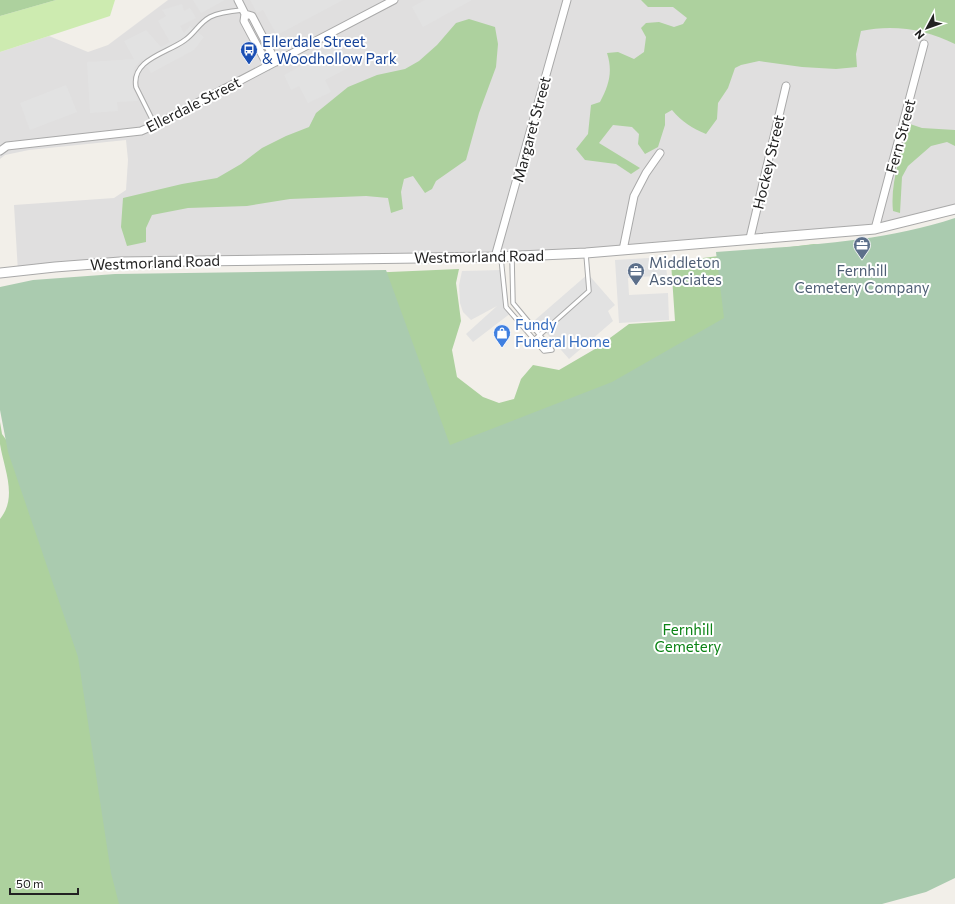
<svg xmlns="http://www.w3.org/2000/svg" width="955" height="904" viewBox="0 0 955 904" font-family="Commissioner,sans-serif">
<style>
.residential{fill:#e0dfdf}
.grass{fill:#cdebb0}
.forest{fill:#add19e}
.cemetery{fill:#aacbaf}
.parking{fill:#e2e2e2}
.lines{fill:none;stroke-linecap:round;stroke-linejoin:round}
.service-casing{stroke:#a9a9a9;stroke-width:5.5}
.minor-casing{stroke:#a9a9a9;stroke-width:9}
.tertiary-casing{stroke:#a9a9a9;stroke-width:11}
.service{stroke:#fff;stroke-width:3.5}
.minor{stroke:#fff;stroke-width:7}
.tertiary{stroke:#fff;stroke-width:9}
.labels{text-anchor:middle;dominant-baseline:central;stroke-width:4;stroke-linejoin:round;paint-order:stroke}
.transit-label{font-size:15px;fill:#164399;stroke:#fff;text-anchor:start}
.street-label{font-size:15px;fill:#222;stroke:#fff}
.service-label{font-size:15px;fill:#4e5e75;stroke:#fff;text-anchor:start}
.shop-label{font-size:15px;fill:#366cbe;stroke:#fff;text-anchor:start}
.park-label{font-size:15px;fill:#0c8416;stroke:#fff}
</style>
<rect width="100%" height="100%" fill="#f2efe9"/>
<path class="residential" d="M168,0H955V206L896,226L623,250L283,260L45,270L18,272L14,205L114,198L126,190L128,160L126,140L29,150L5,155L0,159V52L49,36L88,52L108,45Z"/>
<path class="grass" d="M56,0H115L110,16L0,52V16Z"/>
<path class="forest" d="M0,0H56L0,16Z
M641,0H955V44C926,29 893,24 861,31L856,54L857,67L836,69L802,67L759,61L741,65L735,68L728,88L718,103L717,119L706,134C692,128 682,122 672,110L665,114V125L658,147L645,154L638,144L639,134L632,127L613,125L599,143L640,168L631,174L616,164L585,160L576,149L588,134L591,105L600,102C609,85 613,72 607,53L618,52L634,59L644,52L646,37L641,28L646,23L659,22L674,27L683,24L687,18L673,7H648Z
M469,19L495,27L498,44L496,67L479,113L466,160L436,181L432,189L425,193L413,176L404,179L401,192L403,209L391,213L388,198L366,196L290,199L247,206L188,208L152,215L146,228V242L127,246L121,227L123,198L182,184L217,178L241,164L262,148L286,136L309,127L316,113L348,87L377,75L405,69L419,61L437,45L456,23Z
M910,124L922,128L955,130V128V146L947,142L931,146L908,166L902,177L900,213L893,211C890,184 901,150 910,124Z
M814,244L834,246L835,259L442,503L320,275L459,269L456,283L461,321L452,350L457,377L483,397L499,403L514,399L521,379L533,365L559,370L595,349L629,324L675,321L671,262Z
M0,422L2,434L14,451L413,904H0V519C18,497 4,469 0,444C0,437 0,430 0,422Z"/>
<path class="cemetery" d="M955,218V878L926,892L882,904H119L111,873L78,657L8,452L0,410V287L33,280L115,274L386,270L450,445L612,382L724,318L716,252C796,246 878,243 955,218Z"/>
<path class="parking" d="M193,0H225L201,13Z
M250,0H343L277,35L263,10L257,13Z
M425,0H472L423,27L412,7Z
M182,4L184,11L190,8L196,18L180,26L184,33L190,26L204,37L194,50L151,73L142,59L135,67L132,77V85L138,101L117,102L118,111L90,113L87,62L134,59L124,41L146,30L161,47L170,42L158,21L166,16L162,10Z
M339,46L350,67L325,80L331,92L308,103L299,86L291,90L284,75Z
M66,85L77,112L30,130L20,103Z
M665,257L667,275L628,278L629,295L668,293L669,320L619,323L615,260Z
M502,270L506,307L511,313L473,342L466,334L497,306L471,320L463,312L460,303L459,285L462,271Z
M588,274L615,305L608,311L613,321L569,359L535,320Z"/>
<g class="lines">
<g class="service-casing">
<path id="service" d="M155,125L136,87C131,59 168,53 185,40C195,33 199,23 210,17C220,12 232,11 243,10
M501,258L506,307L544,351L552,350L513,303L512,258
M534,340L589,291L586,254"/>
</g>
<g class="minor-casing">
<path id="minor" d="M238,0L245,14L252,16L276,62
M245,14L244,21L268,66
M0,151L7,146L141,131L155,125L394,0
M875,229L924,44
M750,238L786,86
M623,250L634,196L646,173L660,153
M495,257L567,0"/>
</g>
<g class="tertiary-casing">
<path id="tertiary" d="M0,273L55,267L120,262L495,257L586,253L875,229L955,209"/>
</g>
<use href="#service" class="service"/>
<use href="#minor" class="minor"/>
<use href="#tertiary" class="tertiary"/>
</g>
<defs>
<g id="bus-pin" transform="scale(0.9)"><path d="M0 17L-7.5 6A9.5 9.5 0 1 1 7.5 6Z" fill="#1a4fb4" stroke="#fff"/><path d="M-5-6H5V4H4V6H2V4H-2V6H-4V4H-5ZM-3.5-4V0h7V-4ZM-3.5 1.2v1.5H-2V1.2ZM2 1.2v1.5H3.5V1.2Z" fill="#fff"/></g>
<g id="office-pin" transform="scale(0.9)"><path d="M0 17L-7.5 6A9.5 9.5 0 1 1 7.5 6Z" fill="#5c6f8a" stroke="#fff"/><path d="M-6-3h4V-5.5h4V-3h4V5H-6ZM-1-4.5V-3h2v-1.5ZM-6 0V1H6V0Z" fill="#fff"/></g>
<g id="shop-pin" transform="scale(0.9)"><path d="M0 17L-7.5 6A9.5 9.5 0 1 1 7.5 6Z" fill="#3f7fe0" stroke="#fff"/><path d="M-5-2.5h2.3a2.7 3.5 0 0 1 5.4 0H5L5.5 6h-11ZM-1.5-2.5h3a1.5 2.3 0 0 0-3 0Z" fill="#fff"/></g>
</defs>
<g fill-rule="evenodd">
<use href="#bus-pin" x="249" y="50"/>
<use href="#office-pin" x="862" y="245"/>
<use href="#office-pin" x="636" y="271"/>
<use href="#shop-pin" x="502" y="333"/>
</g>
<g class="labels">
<g class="transit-label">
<text x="262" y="41">Ellerdale Street<tspan x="262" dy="17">&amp; Woodhollow Park</tspan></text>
</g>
<g class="street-label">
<text transform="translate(193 104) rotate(-27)">Ellerdale Street</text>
<text transform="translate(531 129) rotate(-75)">Margaret Street</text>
<text transform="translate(900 136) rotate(-75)">Fern Street</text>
<text transform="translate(768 162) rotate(-77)">Hockey Street</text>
<text transform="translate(479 256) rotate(-1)">Westmorland Road</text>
<text transform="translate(155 262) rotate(-2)">Westmorland Road</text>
</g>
<g class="service-label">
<text x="649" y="262">Middleton<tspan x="649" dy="17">Associates</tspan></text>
<text x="862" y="270" text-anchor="middle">Fernhill<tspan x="862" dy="17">Cemetery Company</tspan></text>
</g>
<g class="shop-label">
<text x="515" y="324">Fundy<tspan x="515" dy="17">Funeral Home</tspan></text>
</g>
<g class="park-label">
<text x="688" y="629">Fernhill<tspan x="688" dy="17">Cemetery</tspan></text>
</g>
</g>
<g transform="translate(927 28) rotate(229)" stroke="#ffffff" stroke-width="3" paint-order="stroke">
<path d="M0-3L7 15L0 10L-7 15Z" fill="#222222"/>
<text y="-6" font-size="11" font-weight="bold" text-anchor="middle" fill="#222222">N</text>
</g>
<path d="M10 888v6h68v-6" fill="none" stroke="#222222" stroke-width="2"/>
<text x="16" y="888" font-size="12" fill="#222222" stroke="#ffffff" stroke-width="3" paint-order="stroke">50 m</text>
</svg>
